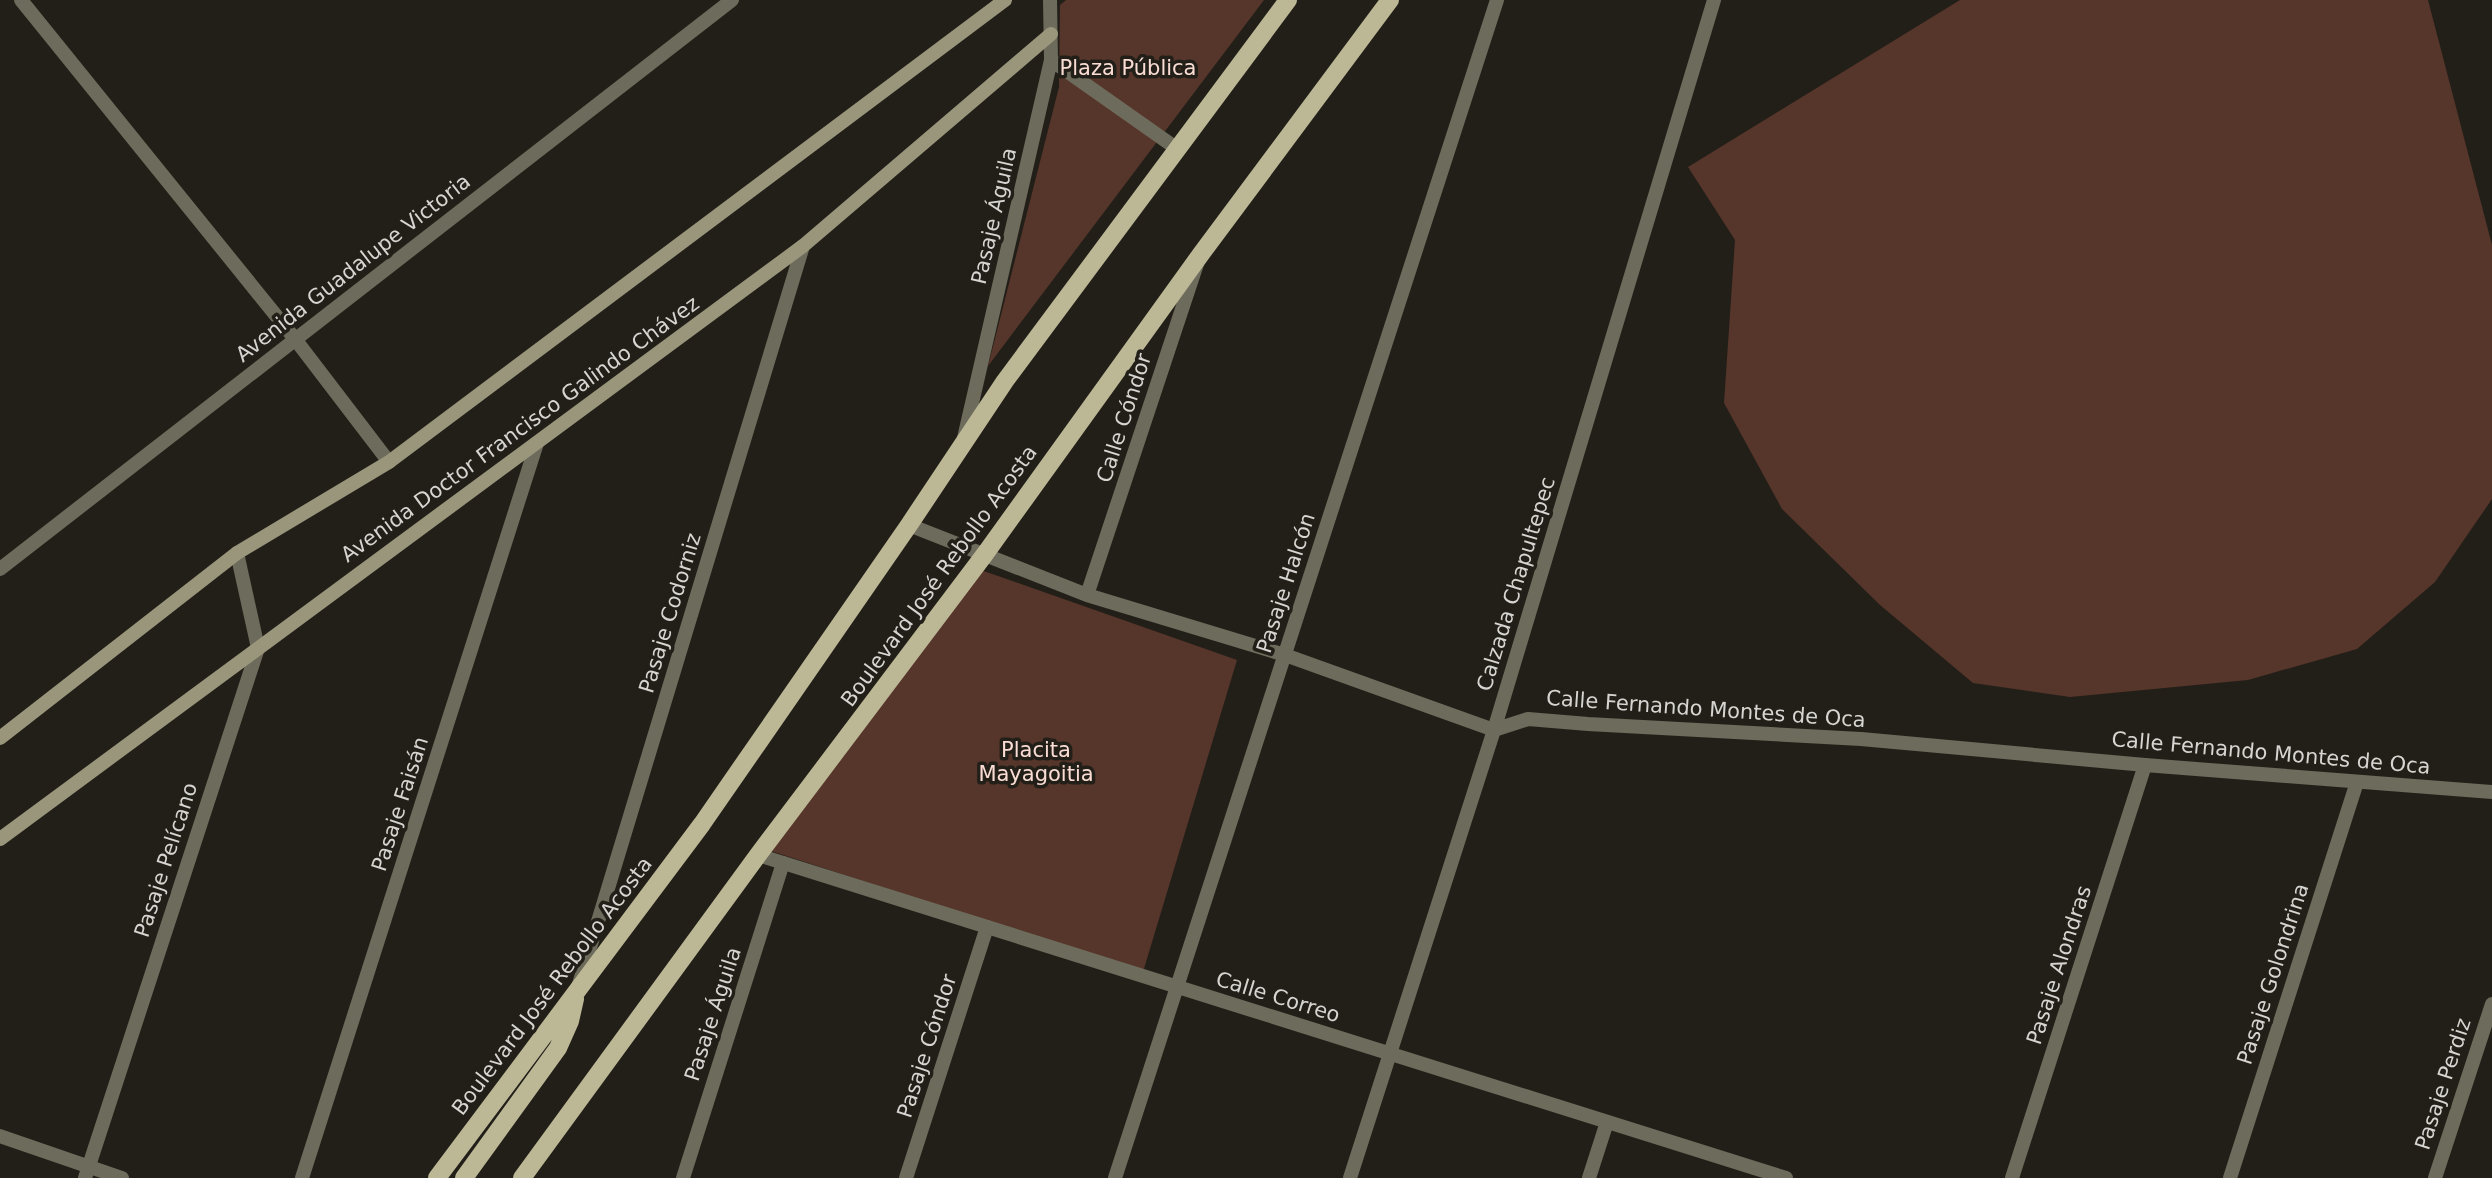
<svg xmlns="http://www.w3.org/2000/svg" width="2492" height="1178" viewBox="0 0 2492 1178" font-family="'DejaVu Sans',sans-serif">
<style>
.green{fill:#56352a}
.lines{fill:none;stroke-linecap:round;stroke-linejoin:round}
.lane{stroke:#6d6b5b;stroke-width:14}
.street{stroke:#6d6b5b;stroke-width:14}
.secondary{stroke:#99967c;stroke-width:14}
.primary{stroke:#bcb896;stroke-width:18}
.labels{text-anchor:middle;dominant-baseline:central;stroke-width:7;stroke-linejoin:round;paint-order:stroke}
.park-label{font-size:21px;fill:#f9dcd3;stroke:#221f19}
.street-label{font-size:21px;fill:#d7d5d1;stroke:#221f19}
</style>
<rect width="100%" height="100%" fill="#221f19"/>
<path class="green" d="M1066,0H1264L988,366L1059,87L1060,5Z
M1960,0H2428L2492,245V499L2435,582L2357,649L2248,680L2070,697L1973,683L1880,605L1782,509L1724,403L1735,240L1688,167Z
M978,569L1237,660L1143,972L768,850Z"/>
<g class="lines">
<path class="lane" d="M579,984L803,246
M85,1178L258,648
M302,1178L537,443
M683,1178L783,863
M906,1178L987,927
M1115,1178L1497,0
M1589,1178L1607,1122
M2012,1178L2145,765
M2230,1178L2357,782
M2435,1178L2492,1004"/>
<path class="street" d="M21,0L295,339L389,462
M1051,60L1176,148
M964,438L1051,60L1050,0
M909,525L1087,595L1285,655L1494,730L1528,719L1588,724L1861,739L2145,765L2492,792
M237,553L258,648
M0,569L732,0
M1087,595L1197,264
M758,855L1786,1178
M0,1136L122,1178
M1350,1178L1494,730L1714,0"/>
<path class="secondary" d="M0,738L237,553L389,462L1005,0
M0,839L803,246L1051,34"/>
<path class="primary" d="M437,1178L702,824L909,525L1005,381L1288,0
M464,1178L558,1048L570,1021L575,999
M522,1178L758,855L985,554L1201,254L1390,0"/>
</g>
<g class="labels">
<g class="park-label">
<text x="1128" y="68">Plaza Pública</text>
<text x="1036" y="750">Placita<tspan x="1036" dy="24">Mayagoitia</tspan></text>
</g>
<g class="street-label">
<text transform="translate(994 216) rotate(-77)">Pasaje Águila</text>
<text transform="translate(353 268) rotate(-38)">Avenida Guadalupe Victoria</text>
<text transform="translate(1124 418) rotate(-72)">Calle Cóndor</text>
<text transform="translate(520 429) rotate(-36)">Avenida Doctor Francisco Galindo Chávez</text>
<text transform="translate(939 576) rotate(-54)">Boulevard José Rebollo Acosta</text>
<text transform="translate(1286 583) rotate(-72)">Pasaje Halcón</text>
<text transform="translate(1516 584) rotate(-73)">Calzada Chapultepec</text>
<text transform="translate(670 613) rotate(-73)">Pasaje Codorniz</text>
<text transform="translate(1706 709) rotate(4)">Calle Fernando Montes de Oca</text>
<text transform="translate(2271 753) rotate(5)">Calle Fernando Montes de Oca</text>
<text transform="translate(400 804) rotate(-72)">Pasaje Faisán</text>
<text transform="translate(166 860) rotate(-72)">Pasaje Pelícano</text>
<text transform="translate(2059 965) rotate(-72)">Pasaje Alondras</text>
<text transform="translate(2273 974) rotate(-72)">Pasaje Golondrina</text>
<text transform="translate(552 986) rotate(-53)">Boulevard José Rebollo Acosta</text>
<text transform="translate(1278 997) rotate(17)">Calle Correo</text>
<text transform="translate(713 1014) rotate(-72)">Pasaje Águila</text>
<text transform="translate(927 1046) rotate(-72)">Pasaje Cóndor</text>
<text transform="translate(2443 1084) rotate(-72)">Pasaje Perdiz</text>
</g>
</g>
</svg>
